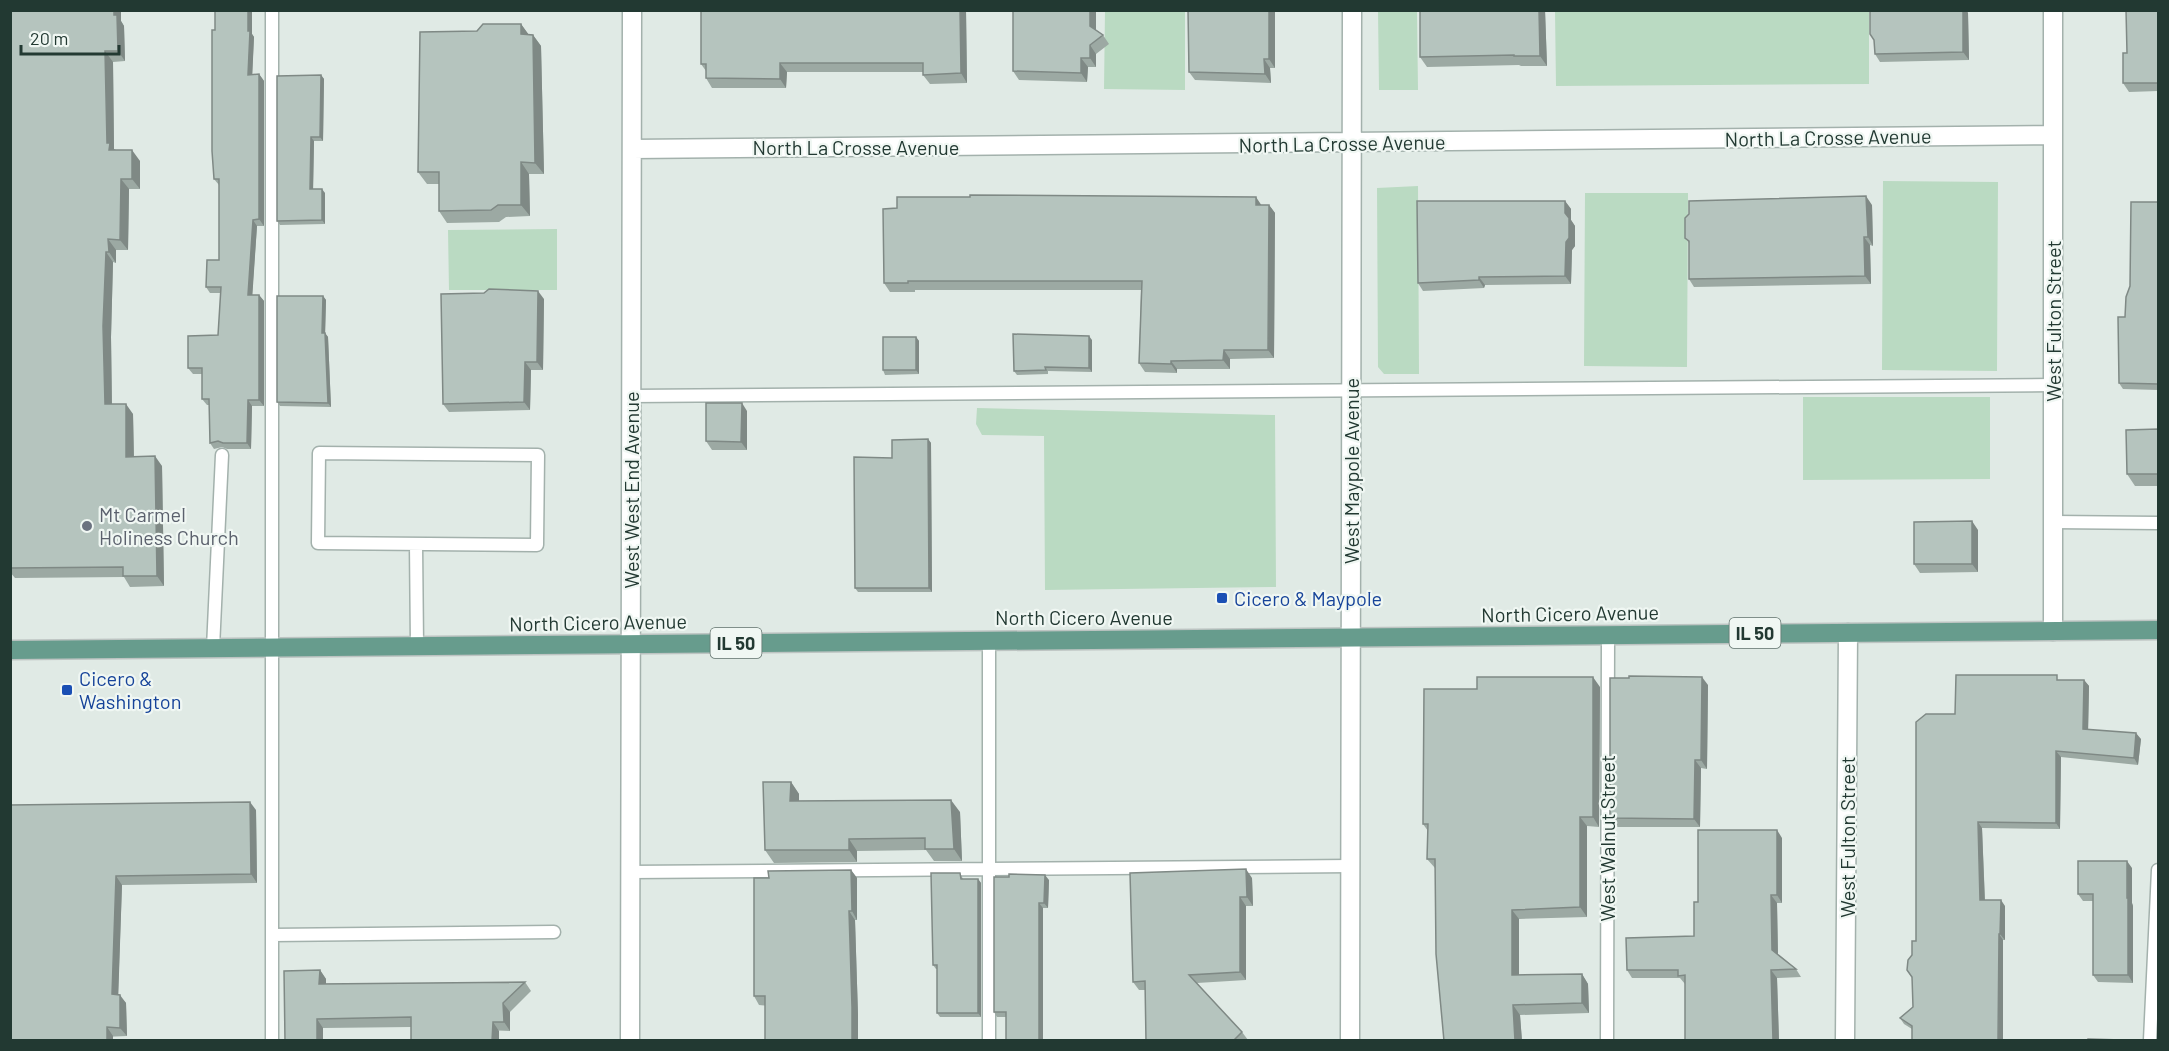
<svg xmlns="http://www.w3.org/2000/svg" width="2169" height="1051" viewBox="0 0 2169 1051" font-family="Barlow,sans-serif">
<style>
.green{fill:#badac2}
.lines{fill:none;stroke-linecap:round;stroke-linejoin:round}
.lane-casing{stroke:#a3b1ac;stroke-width:15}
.street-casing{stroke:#a3b1ac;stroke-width:21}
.primary-casing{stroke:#bdc4c2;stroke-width:21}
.lane{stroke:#fff;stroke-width:12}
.street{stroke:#fff;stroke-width:18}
.primary{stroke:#679c8d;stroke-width:18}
.wall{fill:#9ca9a3}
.shaded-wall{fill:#7f8985}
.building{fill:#b5c4be;stroke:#7f8985;stroke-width:1.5}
.worship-dot{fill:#6b7280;stroke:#f0f7f3;stroke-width:2}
.transit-dot{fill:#1a4fb4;stroke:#f0f7f3;stroke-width:2}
.labels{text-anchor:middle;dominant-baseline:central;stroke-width:4.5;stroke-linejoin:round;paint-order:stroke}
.shield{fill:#f0f7f3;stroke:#60726c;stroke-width:1.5}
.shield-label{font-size:18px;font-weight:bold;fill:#223932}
.street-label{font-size:20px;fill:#223932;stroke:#f0f7f3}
.worship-label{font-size:20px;fill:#5b616d;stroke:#f0f7f3;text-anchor:start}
.transit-label{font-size:20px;fill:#164399;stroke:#f0f7f3;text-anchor:start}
</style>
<rect width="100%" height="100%" fill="#e0eae5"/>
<path class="green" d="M1105,11H1185V90L1104,89Z
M1378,11H1417L1418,90H1379Z
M1555,11H1869V84L1556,86Z
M1883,181L1998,182L1997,371L1882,370Z
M1418,186L1419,374H1384L1378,367L1377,188Z
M1585,193H1688L1687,367L1584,366Z
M557,229V290H449L448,230Z
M1803,397H1990V479L1803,480Z
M977,408L1275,415L1276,587L1045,590L1044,436L982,435L976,424Z"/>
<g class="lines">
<g class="lane-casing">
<path id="lane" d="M631,396L2053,385
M319,453L538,455L537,545L318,543Z
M2053,522L2158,523
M416,544L417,646
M213,648L222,455
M630,872L1351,866
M272,935L554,932
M272,1040V10
M989,1040V641
M1607,1040L1608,635
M2150,1040L2158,870"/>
</g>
<g class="street-casing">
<path id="street" d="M632,149L2053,135
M2053,631V10
M630,1040L632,10
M1350,1040L1352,10
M1845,1040L1848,633"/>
</g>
<g class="primary-casing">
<path id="primary" d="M10,650L2158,630"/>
</g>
<use href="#lane" class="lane"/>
<use href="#street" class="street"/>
<use href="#primary" class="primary"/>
</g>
<path class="wall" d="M10,10H121V21L124,26L125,61L113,62L114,149L140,161V189H129L128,250H116V263L113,262L111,337L112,404L133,414L134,456L162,466L164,586L130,587L124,577L15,578L10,572Z
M701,10H966L967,83L930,84L923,75V72H787L786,88H712L706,78V71L701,64Z
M1188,10H1275V68H1270L1271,83L1195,80L1189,72Z
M1545,10L1547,66H1521L1519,65L1427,67L1420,57Z
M1870,10H1966L1968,13L1969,60L1880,62L1875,54L1874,40Z
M2158,10V91L2129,92L2123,83L2127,53Z
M521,24L528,34L533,35L541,46L544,174H529L530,216L506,217L499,222L447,223L439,211V184H427L418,172L477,31Z
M1096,30L1103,35L1109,44L1096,54V67H1088L1087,82L1019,80L1013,71Z
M252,34L254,37L252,75L259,74L264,81V226H257L252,295H259L264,301V406H252L251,449H227L222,447L214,449L210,443L209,405H207L202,399V374H193L188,368L218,335L221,293H210L206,287L219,260V185L214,179Z
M321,75L324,79L323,141H314L313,189L325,193V224L280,225L277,221Z
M1565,201L1571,209V220L1575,226V246L1572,250L1571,284L1485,285L1484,288L1423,291L1418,283Z
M2158,202V390L2123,389L2119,383L2125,317L2130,286Z
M1262,205H1269L1275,213L1274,358L1230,359V369H1177V373L1145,372L1139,363L1141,290H915V292H890L884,283Z
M1872,205L1873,246L1870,245L1871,284L1694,287L1689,279V243L1685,238Z
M323,296L326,300L325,333L328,337L331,407L280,406L277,402Z
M544,299L543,370H531L530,410L449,412L443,404Z
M916,337L919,341V374L885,375L883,370Z
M1092,340V372L1048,371V374L1017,375L1014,371Z
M747,411V450H712L706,441Z
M2158,429V486H2135L2127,474Z
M928,439L931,443L932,592H858L855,588L892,458Z
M1978,530V572L1920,573L1914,564Z
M2060,680H2084L2089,686L2088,729L2141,739L2138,765L2061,757L2060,829L1982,828L1985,900L2005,906V940H2003L1912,1029L1904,1024L1900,1018L1913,1007L1912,978L1907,970L1916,941L1955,714Z
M1708,685L1707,769L1701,768L1700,827H1616L1610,818Z
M1600,687L1599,827L1587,826V917L1519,919V975L1582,974L1588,984L1589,1013L1520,1015L1522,1041H1444L1435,868L1427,859L1428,831L1423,824L1477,689Z
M791,782L799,794V801L960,812L962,861H934L926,850L857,851V862L774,863L765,850Z
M10,805L256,810L257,883L122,885L118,995L126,1003L127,1036L10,1041Z
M1782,838V903H1777L1778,954L1796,969L1801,977L1777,978L1779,1041H1685V984L1680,978H1632L1627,970L1694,936L1698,902Z
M2132,868V903L2133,906V983L2098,982L2093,975V901H2083L2078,894Z
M851,870L857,878V920H855L858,1015L759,1005L754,996L769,878Z
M960,873L963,879H978L981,883V1017H940L937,1013V969H936L933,965Z
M994,877L1049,880L1048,908H1043V1041H1006V1017H997L994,1012Z
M1252,878L1253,906H1246V980L1197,983L1242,1032L1248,1040L1146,1041L1145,990H1139L1133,982Z
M320,970L326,979V984L525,982L531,991L510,1012V1031L411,1027L323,1028V1041H285Z"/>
<path class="shaded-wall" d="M114,10H121V21L124,26L125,61L118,51Z
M248,10H252V34L254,37L252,81L248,75Z
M960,10H966L967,83L961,73Z
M1090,10H1096V35L1090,26Z
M1269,10H1275V68L1269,59Z
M1539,10H1545L1547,66L1540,56Z
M1963,10H1966L1968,13L1969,60L1963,52Z
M521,24L529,35L521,34Z
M533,35L541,46L544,174L535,163Z
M1090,45L1096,54V67L1090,58Z
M105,51L113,62L114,149L117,153L109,150L107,143Z
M1081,58L1088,67L1087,82L1081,73Z
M1264,59L1270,68L1271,83L1265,74Z
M780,63L787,72L786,88L780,79Z
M259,74L264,81V226L259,219Z
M321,75L324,79L323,141L320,137Z
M311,137L314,141L313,193L310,189Z
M132,150L140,161V189L132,179Z
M521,162L529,174L530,216L521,205Z
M121,179L129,189L128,250L120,240Z
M322,189L325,193V224L322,220Z
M1866,196L1872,205L1873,246L1868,237Z
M1256,197L1262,206L1256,205Z
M1565,201L1571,209V220L1575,226V246L1572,250L1571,284L1565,276Z
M1269,205L1275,213L1274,358L1268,350Z
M253,220L257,226L252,301L248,295Z
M1864,237L1870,245L1871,284L1865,276Z
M108,239L116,250V263L109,252Z
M106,252L113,262L111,337L112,415L105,404L103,326Z
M1479,277L1485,285L1484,288L1479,280Z
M538,291L544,299L543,370L537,362Z
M259,295L264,301V406L259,400Z
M323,296L326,300L325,337L322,333Z
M325,333L328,337L331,407L328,403Z
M1089,336L1092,340V372L1089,368Z
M916,337L919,341V374L916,370Z
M1224,350L1230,359V369L1223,360Z
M1171,361L1177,369V373L1171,364Z
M525,362L531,370L530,410L524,402Z
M248,400L252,406L251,449L247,443Z
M742,403L747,411V450L741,442Z
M126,404L133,414L134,467L126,457Z
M928,439L931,443L932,592L929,588Z
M155,456L162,466L164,586L157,576Z
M1972,521L1978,530V572L1972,564Z
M1593,677L1600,687L1599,827L1593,817Z
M1702,677L1708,685L1707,769L1701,760Z
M2084,680L2089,686L2088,735L2083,729Z
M2136,733L2141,739L2138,765L2134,758Z
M2056,751L2061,757L2060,829L2056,823Z
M1695,760L1701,768L1700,827L1694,819Z
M791,782L799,794V813L790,801Z
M951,800L960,812L962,861L954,849Z
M250,802L256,810L257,883L251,874Z
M1580,817L1587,826V917L1580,907Z
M1978,822L1982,828L1985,906L1980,900Z
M1777,830L1782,838V903L1777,895Z
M849,839L857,851V862L849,850Z
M2127,861L2132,868V903L2133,906V983L2128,975Z
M1246,869L1252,878L1253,906L1247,897Z
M851,870L857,878V920L852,911Z
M1045,875L1049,880L1048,908L1044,903Z
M116,876L122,885L118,1003L112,994Z
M978,879L981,883V1017L978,1013Z
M1771,895L1777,903L1778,958L1772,950Z
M1240,897L1246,906V980L1240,972Z
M2001,900L2005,906V940L2000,934Z
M1039,903L1043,908V1041H1039Z
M1512,910L1519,919V985L1512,975Z
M849,911L855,920L858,1015V1041H852Z
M1999,934L2003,940V1041H1998Z
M320,970L326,979V993L319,984Z
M1771,970L1777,978L1779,1041H1773Z
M1582,974L1588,984L1589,1013L1582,1003Z
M120,995L126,1003L127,1036L120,1028Z
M503,1003L510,1012V1031L504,1022Z
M1513,1005L1520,1015L1522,1041H1515Z
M317,1019L323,1028V1041H317Z
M493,1022L499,1031V1041H492Z
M107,1027L113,1036V1041H107Z"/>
<path class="building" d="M10,10H114V15H117L118,51H105L107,143H110L109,150H132V179H121L120,240L108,239L109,252H106L103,326L105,404H126V457L155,456L157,576H123V567L10,568Z
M215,10H248V31H250L248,75L259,74V219L253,220L248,295H259V400H248L247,443H223L218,441L210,443L209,399H202V368H188V336L218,335L221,287H206L207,260H219V179H214L212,151V30H215Z
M701,10H960L961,73L923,75V63H780V79L706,78V64H701Z
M1013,10H1090V26L1103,35L1090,45V58H1081V73L1013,71Z
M1188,10H1269V59H1264L1265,74L1189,72Z
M1420,10H1539L1540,56H1514V55L1420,57Z
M1870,10H1963V52L1875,54L1874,40L1870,34Z
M2126,10H2158V83H2123V53H2127Z
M483,24H521V34L533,35L535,163L521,162V205H498L491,210L439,211V172H418L420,32L477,31Z
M321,75L320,137H311L310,189H322V220L277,221V76Z
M970,195L1256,197V205H1269L1268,350H1224L1223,360L1171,361V364L1139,363L1142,281H908V283H884L883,209L897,208V197H970Z
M1866,196L1868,237H1864L1865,276L1689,279V241L1685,238V218L1689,214V201Z
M1417,201H1565V213L1569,218V238L1566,242L1565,276L1479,277V280L1418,283Z
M2131,202H2158V384L2119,383L2118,317H2125L2126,297L2130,286Z
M489,289L538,291L537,362H525L524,402L443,404L441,294L484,293Z
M277,296H323L322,333H325L328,403L277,402Z
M1013,334L1089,336V368L1045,367L1046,370L1014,371Z
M883,337H916V370H883Z
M706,403H742L741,442L706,441Z
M2158,429V474H2127L2126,430Z
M928,439L929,588H855L854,457L892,458V440Z
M1972,521V564H1914V522Z
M1956,675H2057V680H2084L2083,729L2136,733L2134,758L2056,751V823L1978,822L1980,900H2001L2000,934H1999L1998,1041H1912V1026L1900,1018L1913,1007L1912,977L1907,970L1908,960L1912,955V941H1916V722L1926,714H1955Z
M1629,676L1702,677L1701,760H1695L1694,819L1610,818V678H1629Z
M1477,677H1593V817H1580V907L1512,910V975L1582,974V1003L1513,1005L1515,1041H1444L1436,954L1435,859H1427L1428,824H1423L1424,689H1477Z
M763,782H791L790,801L951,800L954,849H925V838L849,839V850H765Z
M250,802L251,874L116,876L112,994L120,995V1028L107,1027V1041H10V805Z
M1698,830H1777V895H1771L1772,950L1796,969L1771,970L1773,1041H1685V975L1678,976V970H1627L1626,938L1694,936V902H1698Z
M2078,861H2127V898H2128V975H2093V894H2078Z
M1246,869L1247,897H1240V972L1189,975L1242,1032L1233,1041H1146L1145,981L1133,982L1130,873Z
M851,870L852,911H849L852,1007V1041H765V996H754V878H769L768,871Z
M931,873H960L961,879H978V1013H937V965H933Z
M1009,874L1045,875L1044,903H1039V1041H1006V1012H994V877H1009Z
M320,970L319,984L525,982L503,1003L504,1022H493L492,1041H411V1017L317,1019V1041H285L284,971Z
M2088,1039L2122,1040L2088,1041Z"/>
<circle class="worship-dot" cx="87" cy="526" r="6"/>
<g class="transit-dot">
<rect x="1216" y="592" width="12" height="12" rx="3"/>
<rect x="61" y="684" width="12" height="12" rx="3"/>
</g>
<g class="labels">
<g class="shield">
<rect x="1729.5" y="618" width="51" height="30" rx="4.5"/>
<rect x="710.5" y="628" width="51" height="30" rx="4.5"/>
</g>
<g class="shield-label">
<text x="1755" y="633">IL 50</text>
<text x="736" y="643">IL 50</text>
</g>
<g class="street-label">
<text transform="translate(1828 137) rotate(-1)">North La Crosse Avenue</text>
<text transform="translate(1342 143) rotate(-1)">North La Crosse Avenue</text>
<text x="856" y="147">North La Crosse Avenue</text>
<text transform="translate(2053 321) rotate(-90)">West Fulton Street</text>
<text transform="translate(1351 471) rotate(-90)">West Maypole Avenue</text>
<text transform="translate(631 490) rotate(-90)">West West End Avenue</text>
<text transform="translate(1570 613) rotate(-1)">North Cicero Avenue</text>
<text x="1084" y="617">North Cicero Avenue</text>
<text transform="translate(598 622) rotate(-1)">North Cicero Avenue</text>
<text transform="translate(1847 837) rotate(-90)">West Fulton Street</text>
<text transform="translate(1607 838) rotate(-90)">West Walnut Street</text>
</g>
<g class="worship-label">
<text x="99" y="514">Mt Carmel<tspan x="99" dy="23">Holiness Church</tspan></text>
</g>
<g class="transit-label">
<text x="1234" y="598">Cicero &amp; Maypole</text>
<text x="79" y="678">Cicero &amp;<tspan x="79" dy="23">Washington</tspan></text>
</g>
</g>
<rect width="2169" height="1051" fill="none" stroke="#223932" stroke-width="24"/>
<path d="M21 45v9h98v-9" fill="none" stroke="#223932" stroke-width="3"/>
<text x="30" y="45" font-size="18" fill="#223932" stroke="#f0f7f3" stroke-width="4.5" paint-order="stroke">20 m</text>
</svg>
